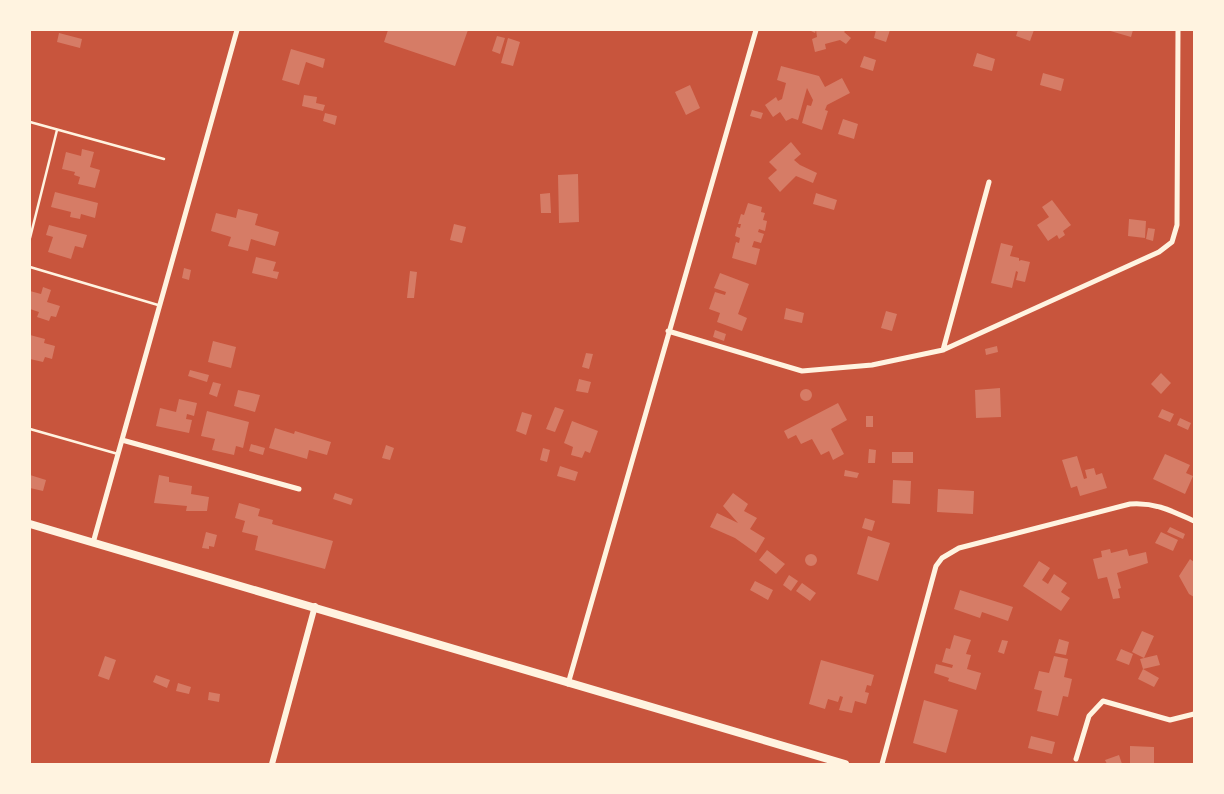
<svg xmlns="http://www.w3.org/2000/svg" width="1224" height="794" viewBox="0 0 1224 794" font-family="'Open Sans',sans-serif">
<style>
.building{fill:#d67c66}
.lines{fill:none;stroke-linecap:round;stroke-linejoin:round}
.service{stroke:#fff3e0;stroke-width:2.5}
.minor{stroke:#fff3e0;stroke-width:5}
.tertiary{stroke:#fff3e0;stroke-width:6}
.secondary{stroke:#fff3e0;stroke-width:8}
</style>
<rect width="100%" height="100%" fill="#c8553d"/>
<path class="building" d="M388,30H468L455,66L384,42Z
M809,30H846L844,32L851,38L846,44L840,40L825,44L826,49L815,52L812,39L817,37L816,30L815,33Z
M876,30H890L886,42L874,38Z
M1018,30H1034L1030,41L1016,36Z
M1107,30H1133L1131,37Z
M59,33L82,39L80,48L57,42Z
M497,36L505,38L500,54L492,51Z
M508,38L520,42L513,66L501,63Z
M291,49L325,59L323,68L306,62L299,85L282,80Z
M977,53L995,59L992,71L973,66Z
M864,56L876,60L873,71L860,67Z
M781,66L819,76L825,87L842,78L850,93L827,105L825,110L828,111L822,130L802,123L807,105L811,106L813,100L807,88L798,120L792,118L786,121L780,112L773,117L765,105L776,97L778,101L782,99L786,83L777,80Z
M1043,73L1064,79L1061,91L1040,85Z
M690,85L700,108L686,115L675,92Z
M304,95L317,97L316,103L325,105L323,111L302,106Z
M752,110L763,113L761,119L750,116Z
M325,113L337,116L335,125L323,121Z
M843,119L858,124L854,139L838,134Z
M791,142L801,154L794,160L800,165L817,173L813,183L796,176L780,192L768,178L777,170L769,162Z
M82,149L94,152L90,167L100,170L95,188L78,184L80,177L74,175L75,172L62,169L66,152L81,156Z
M578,174L579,222L559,223L558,175Z
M55,192L98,203L95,218L81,214L80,219L70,217L71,212L51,207Z
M550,193L551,213H541L540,194Z
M816,193L837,200L834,210L813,204Z
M1052,200L1071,225L1063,231L1065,235L1059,239L1057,235L1048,241L1037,225L1049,217L1042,207Z
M748,203L762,207L761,212L765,213L763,220L767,221L765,231L759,229L758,232L764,234L761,243L754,241L752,247L760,249L756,265L732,258L736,242L739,243L740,238L735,236L737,227L740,228L741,224H738L741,214L744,215Z
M238,209L258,214L255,225L279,232L275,246L251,239L248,251L228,246L231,237L211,231L216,213L236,218Z
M1129,219L1146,221L1145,238L1128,236Z
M454,224L466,227L462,243L450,240Z
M49,225L87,235L83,248L75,246L71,259L48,252L53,237L46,235Z
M1148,228L1155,229L1153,241L1146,239Z
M1001,243L1013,246L1010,256L1019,258V261L1021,260L1030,262L1025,282L1016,280L1018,272L1016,271L1012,288L991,283Z
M256,257L276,262L273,271L279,272L277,279L252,273Z
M184,268L191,270L189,280L182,278Z
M410,271L417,272L414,298H407Z
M720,273L749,284L738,314L747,318L742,331L717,322L720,313L709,309L715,292L725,295L726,292L714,288Z
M43,287L51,290L47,302L60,306L56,317L51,316L49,321L37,317L39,312L30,309V291L41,294Z
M786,308L804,313L802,323L784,319Z
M886,311L897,314L892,331L881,328Z
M715,330L726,334L724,341L713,337Z
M30,335L45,339L44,343L55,346L52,359L45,357L43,362L30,359Z
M213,341L236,347L231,368L208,362Z
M997,346L998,352L986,355L985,349Z
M586,353L593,354L589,369L582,367Z
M190,370L209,375L207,382L188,376Z
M1161,373L1171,383L1161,394L1151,384Z
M579,379L591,382L588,393L576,391Z
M213,382L221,384L217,397L209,394Z
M1000,388L1001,417L976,418L975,390Z
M800 395a6 6 0 1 1 12 0a6 6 0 1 1-12 0Z
M238,390L260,395L255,412L234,406Z
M179,399L197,403L194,416L187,414L186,419L192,420L189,433L156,426L160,408L176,412Z
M838,403L847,420L831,429L844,454L833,460L829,451L821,455L812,439L801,444L796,435L788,439L784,431Z
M555,407L564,410L555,432L546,429Z
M1162,409L1174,414L1170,422L1158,417Z
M207,411L249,422L243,448L236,446L234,455L212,450L215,439L201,436Z
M522,412L532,415L526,435L516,431Z
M866,416H873V427H866Z
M1180,418L1191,423L1188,430L1177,425Z
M572,421L598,431L590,453L585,451L582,458L571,455L573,447L564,443Z
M275,428L294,434L295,431L331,442L327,455L309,450L307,459L269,448Z
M251,444L265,448L263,455L249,451Z
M386,445L394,448L390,460L382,458Z
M543,448L550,450L547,462L540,460Z
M869,449L876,450L875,463H868Z
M892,452H913V463H892Z
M1165,454L1190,465L1186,473L1193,476L1185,494L1153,479Z
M1077,456L1084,479L1087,478L1085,470L1094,468L1096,475L1102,473L1107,488L1080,496L1077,486L1071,488L1062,460Z
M560,466L578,472L575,481L557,476Z
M845,470L859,473L857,478L844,476Z
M30,475L46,480L43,491L30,488Z
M159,475L169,477V482L192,486L191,494L209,497L207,511H186L187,506L154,503Z
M893,480L911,481L910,504L892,503Z
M938,489L974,491L973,514L937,512Z
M335,493L353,499L351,505L333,499Z
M733,493L748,504L744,511L757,518L750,529L765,538L756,553L735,538L710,527L717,513L738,523L723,506Z
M239,503L260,509L258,516L273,520L272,524L333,541L325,569L255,550L258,536L242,532L245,521L235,518Z
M865,518L875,521L872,531L862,528Z
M1170,527L1185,534L1183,539L1167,532Z
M206,532L217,535L214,547L209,546V549L202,548Z
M1161,532L1178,540L1173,551L1155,543Z
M868,536L890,543L878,581L857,574Z
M1110,549L1111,553L1127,549L1129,556L1146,552L1148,563L1117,573L1121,588L1118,589L1120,598L1113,599L1107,577L1098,579L1093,559L1102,557L1101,551Z
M767,550L785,564L776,574L759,560Z
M805 560a6 6 0 1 1 12 0a6 6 0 1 1-12 0Z
M1190,559L1194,562V597L1189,594L1179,576Z
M1039,561L1050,568L1042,580L1048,584L1054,574L1067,583L1061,592L1070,598L1061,611L1023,586Z
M789,575L798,581L791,591L783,585Z
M755,581L773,590L768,600L750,590Z
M802,583L816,593L810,601L796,591Z
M960,590L1013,607L1008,621L982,612L980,618L954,609Z
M1142,631L1154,636L1144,658L1132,652Z
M954,635L971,640L966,654L971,655L967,669L981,673L976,690L948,681L949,678L934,673L936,664L952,668L953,665L942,662L946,648L950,649Z
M1059,639L1069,642L1066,655L1055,653Z
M1002,640L1008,641L1004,654L998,652Z
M1121,649L1133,654L1129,665L1116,660Z
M1157,655L1160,665L1143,669L1140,659Z
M105,656L116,660L109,680L98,676Z
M1054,656L1068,659L1064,677L1072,679L1068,697L1063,696L1058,716L1037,711L1042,691L1034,689L1039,671L1049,673Z
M821,660L874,675L871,686L867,685L865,692L869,693L866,704L855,701L852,713L839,710L843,697L840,696L838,702L828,699L825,709L809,704Z
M1143,669L1159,678L1154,687L1138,679Z
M156,675L170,680L167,688L153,682Z
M178,683L191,687L189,694L176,691Z
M209,692L220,694L219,702L208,700Z
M924,700L958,710L946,753L913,743Z
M1031,736L1055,742L1052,754L1028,748Z
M1130,746L1154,747V764H1130Z
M1119,755L1122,764H1107L1105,760Z"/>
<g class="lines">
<path class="service" d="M30,122L164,159
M30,238L57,130
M30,267L158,305
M30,429L118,454"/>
<path class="minor" d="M668,331L802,371L872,365L943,350L1159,252L1172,242L1177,225L1178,30
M943,350L989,182
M122,440L299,489
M93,543L237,30
M568,684L756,30
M1076,759L1089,716L1103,701L1170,720L1194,714
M882,764L936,566L942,558L959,548L1130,504C1155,502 1172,511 1194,521"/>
<path class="tertiary" d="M272,764L315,606"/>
<path class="secondary" d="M30,524L845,764"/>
</g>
<rect width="1224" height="794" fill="none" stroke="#fff3e0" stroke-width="62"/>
</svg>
